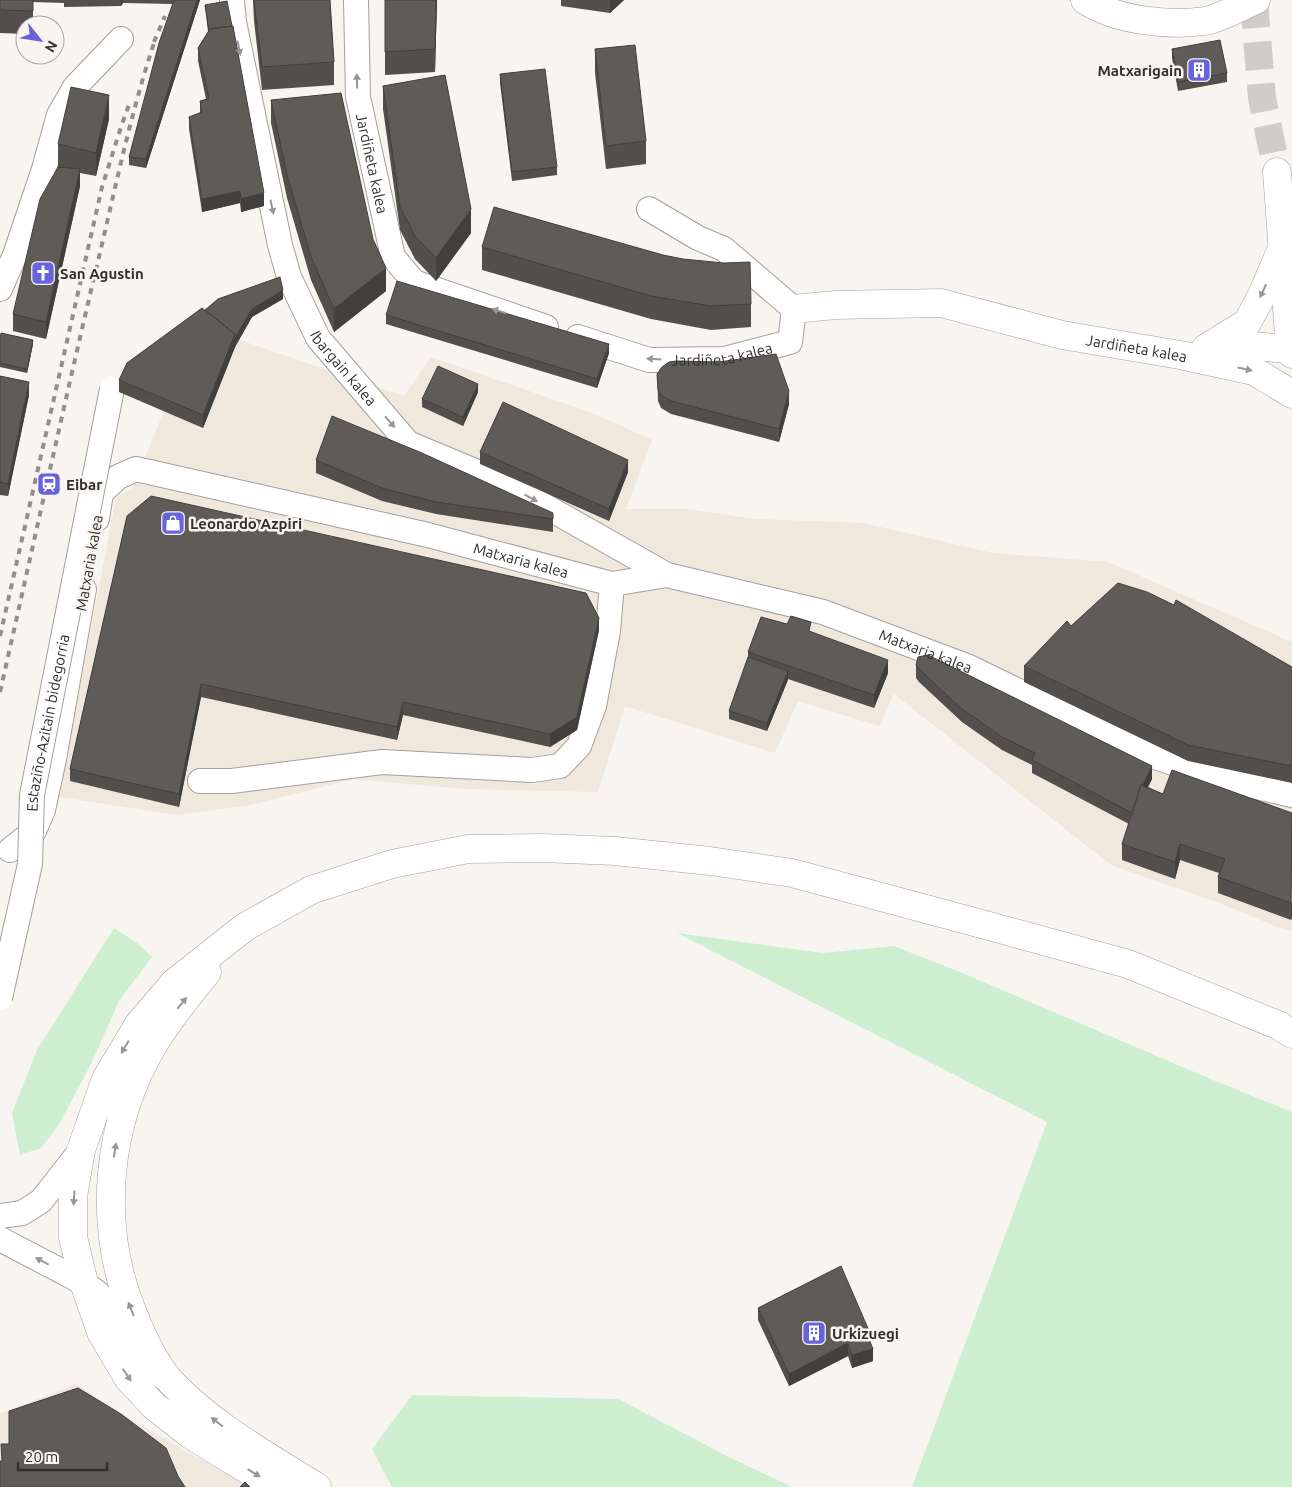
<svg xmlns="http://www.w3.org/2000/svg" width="1292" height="1487" viewBox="0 0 1292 1487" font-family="Ubuntu,sans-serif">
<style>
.built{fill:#f0e7dd}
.green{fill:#ceefcf}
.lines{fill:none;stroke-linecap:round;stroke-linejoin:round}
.highway-tunnel{stroke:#d0cdc9;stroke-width:28;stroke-dasharray:28 14;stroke-linecap:butt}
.street-casing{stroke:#a3a09c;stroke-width:26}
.secondary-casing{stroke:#a3a09c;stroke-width:29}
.highway-casing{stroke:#a3a09c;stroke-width:29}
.street{stroke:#fff;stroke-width:24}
.secondary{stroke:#fff;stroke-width:28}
.highway{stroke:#fff;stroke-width:28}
.rail{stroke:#918e8c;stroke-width:4;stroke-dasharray:6 6;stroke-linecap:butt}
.street-bridge-casing{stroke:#a3a09c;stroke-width:26;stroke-linecap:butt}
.street-bridge{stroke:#fff;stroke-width:24}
.wall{fill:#524f4c}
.shaded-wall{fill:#42403e}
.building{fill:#5f5c58;stroke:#42403e}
.oneway{fill:#989796}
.labels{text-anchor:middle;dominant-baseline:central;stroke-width:5;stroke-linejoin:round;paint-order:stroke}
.poi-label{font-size:15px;font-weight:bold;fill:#312f2e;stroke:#f8f4f0;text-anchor:start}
.street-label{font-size:15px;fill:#312f2e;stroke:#f8f4f0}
</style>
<rect width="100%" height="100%" fill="#f8f4f0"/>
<path class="built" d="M219,333L404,396L431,357L595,414L652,440L626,509H688L755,519L863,523L993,553L1108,562L1292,642V931L1280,928L1219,903L1111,865L894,694L879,726L798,701L775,753L625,706L598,792L465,789L353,779L251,805L177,815L59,797L116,498L133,487L164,411Z
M76,1384L126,1417L250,1487H0V1414Z"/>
<path class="green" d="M114,928L137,943L152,957L119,1001L90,1066L58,1126L41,1148L20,1155L12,1113L37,1050Z
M677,933L823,953L894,946L960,972L1213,1080L1292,1112V1487H912L1047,1122Z
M412,1395L618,1399L727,1456L792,1487H392L372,1449Z"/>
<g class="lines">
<path class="highway-tunnel" d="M1254,0L1262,98L1277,172"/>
<g class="street-casing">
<g id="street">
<path id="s1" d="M232,0L234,22L280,245L289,277L318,338L408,443L506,484L667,575"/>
<path id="s2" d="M356,0L358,97L393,257L414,282L546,327"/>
<path d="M0,289L15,255L44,169L59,115L75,87L121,39"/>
<path id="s3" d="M578,337L649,360L724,359L790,342L794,309L724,249L698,238L649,209"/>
<path id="s4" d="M97,519L101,493L118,477L136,469L428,535L612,584L667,575L823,612L969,667L1152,756L1222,779L1292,795"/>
<path d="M200,781H232L382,762L532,770L560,766L579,746L594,706L608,631L612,584"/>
<path d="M10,850L34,831L43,810L54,759L84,589"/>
<path d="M0,1216L22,1213L41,1201L81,1150"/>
<path d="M0,1239L84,1283L98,1293L111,1312L123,1337L142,1363L163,1377"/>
</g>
</g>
<g class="secondary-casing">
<g id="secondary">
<path d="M1085,0C1116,21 1170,26 1205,21C1219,19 1242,6 1256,0"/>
<path id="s5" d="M794,309L835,305L941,303L1062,335L1180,355L1254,371L1292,394"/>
<path d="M1206,348L1247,323L1262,295L1283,246"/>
<path d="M1208,348L1252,346L1290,349L1292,351"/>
</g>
</g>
<g class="highway-casing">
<path id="highway" d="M1277,172L1290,349L1292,354
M207,972C189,995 170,1017 155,1042C106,1122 97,1224 132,1311C141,1334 155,1365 172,1383C213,1426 267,1456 317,1487
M276,1487L191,1435L154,1406L128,1378L101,1332L84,1283L73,1237V1196L81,1150L106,1079L139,1024L174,983L245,927L311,890L392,864L468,849L542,848L615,851L710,861L792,873L978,923L1128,964L1280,1026L1292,1034"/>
</g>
<use href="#street" class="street"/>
<use href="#secondary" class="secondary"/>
<use href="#highway" class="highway"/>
<path class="rail" d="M154,42L165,16
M0,636L102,187L121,127L130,102
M0,692C31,555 61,418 93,282C113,200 129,117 156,37"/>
<g class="street-bridge-casing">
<g id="street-bridge">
<path id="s6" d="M0,998L30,864L32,795L112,389"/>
</g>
</g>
<use href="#street-bridge" class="street-bridge"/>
</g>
<path class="wall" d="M0,0H200L146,168L129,165V157L173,4L123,3L121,6L64,7V3L33,2V25H25V34L0,33Z
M253,0H330L334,62V85L262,90L254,21Z
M385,0H437L435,72L385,75Z
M561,0H624L610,13L561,6Z
M205,5L232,26L264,206L241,212L240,203L202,212L189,129V117L200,113V101L206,99L198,61V48L208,32Z
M595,49L646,141V164L606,169L595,73Z
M1172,49L1227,73V82L1178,91L1172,58Z
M500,74L557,167V175L512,181L500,83Z
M383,86L471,233L436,281L415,259L400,230L383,109Z
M271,100L386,291L334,332L311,280L287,198L271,123Z
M109,119L96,176L80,173V186L46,339L13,331V314L58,167V144Z
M482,247L751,304V327L711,330L651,319L482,270Z
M283,299L252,317L235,347L203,428L119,392V380L205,310Z
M386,315L609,353L597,388L386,324Z
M0,339L33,344L27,373L0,367Z
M657,374L789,404L779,442L671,414L661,408L658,401Z
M0,376L29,395L8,496L0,495Z
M478,392L463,426L422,407V399Z
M480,452L628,472L609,521L480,464Z
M316,460L553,519V532L436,514L382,501L316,473Z
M127,516L599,630L577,730L550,747L403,715L397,740L201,697L179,807L70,781V769Z
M1071,626L1292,667V783L1188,761L1024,682V666Z
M811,632L888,673L874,708L788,679L767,731L729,719V711L748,657V652Z
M916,665L1152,779L1148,787L1163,794L1292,813L1291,920L1218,893V877L1219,873L1180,860L1175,879L1122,860V844L1129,824L1032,773V765L1002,750L962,722L919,682L916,678Z
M758,1308L870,1341L873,1361L852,1368L848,1356L789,1386L758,1320Z"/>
<path class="shaded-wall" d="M121,0H123V3L121,6Z
M197,0H200L146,168V159Z
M436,0H437L435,72V49Z
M610,0H624L610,13Z
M109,95V119L96,176V153Z
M80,169V186L46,339V322Z
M240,191V203L202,212V199Z
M264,193V206L241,212V199Z
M471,209V233L436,281V258Z
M386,268V291L334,332V309Z
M283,290V299L252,317L235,347L203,428V415L235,334L252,309Z
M33,340V344L27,373V369Z
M609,344V353L597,388V379Z
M29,382V395L8,496V484Z
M478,384V392L463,426V417Z
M789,391V404L779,442V429Z
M628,460V472L609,521V509Z
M599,618V630L577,730L550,747V734Z
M888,660V673L874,708V695Z
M788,671V680L767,731V723Z
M201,684V697L179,807V794Z
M403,702V715L397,740V727Z
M1152,766V779L1141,801V788Z
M1180,844V860L1175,879V862Z
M1292,901V918L1291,920V903Z
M870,1333V1346L867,1334Z
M848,1343V1356L789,1386V1374Z
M873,1349V1361L852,1368V1355Z"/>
<path class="building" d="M0,0H33V11L0,10Z
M174,0H197L146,159L129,157L159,43Z
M254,0H330L334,62L262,67Z
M385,0H436L435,49L385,52Z
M227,1L232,26L210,29L209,31L205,5Z
M233,26L264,193L241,199L240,191L202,199L189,117L202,112L200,101L209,99L198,48L210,29Z
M1220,40L1227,73L1178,82L1172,49Z
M635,45L646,141L606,146L595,49Z
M545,69L557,167L512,172L500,74Z
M445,75L471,209L436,258L415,236L400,207L383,86Z
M71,87L109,95L96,153L58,144Z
M341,93L373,239L386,268L334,309L311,257L287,175L271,100Z
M58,167L80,169L46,322L13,314L40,199Z
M494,207L663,255L683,259L724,263L750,262L751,304L711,306L651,296L482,247Z
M280,277L283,290L252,309L235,338V334L205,310L218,299Z
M397,281L609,344L597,379L386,315Z
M202,308L235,334L203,415L119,380L127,363Z
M1,333L33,340L27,369L0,363V339Z
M776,354L789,391L779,429L671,401L661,395L658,389L657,374L662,367L669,362L676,361L719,362Z
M438,366L478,384L463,417L422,399Z
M0,376L29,382L8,484L0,482Z
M503,402L628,460L609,509L480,452Z
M332,416L422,453L553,513V519L436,502L382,488L316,460Z
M151,496L586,593L599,618L577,717L550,734L403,702L397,727L201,684L179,794L70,769L127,516Z
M1118,583L1147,592L1174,605L1176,600L1292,667V766L1188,745L1024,666L1067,621L1071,626Z
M791,616L811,622L809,631L888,660L874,695L748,652L761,617L787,624Z
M928,655L1152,766L1143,785H1141L1132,813L1032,760L1035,753L1002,737L962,709L919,669L916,665L918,657Z
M748,657L788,671L767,723L729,711Z
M1172,770L1292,813L1291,903L1218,877L1225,859L1180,844L1175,862L1122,844L1141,785L1163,794Z
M841,1266L870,1333L867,1334L873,1349L852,1355L848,1343L789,1374L758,1308Z
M78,1388L121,1414L166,1448L178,1476L185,1487H0V1461H2L1,1444H9V1411Z
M245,1482L250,1487H240Z"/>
<defs><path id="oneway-solid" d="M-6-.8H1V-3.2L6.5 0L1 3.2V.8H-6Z" transform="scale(1.25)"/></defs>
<g class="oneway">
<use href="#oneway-solid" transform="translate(239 48) rotate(78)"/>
<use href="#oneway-solid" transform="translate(357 81) rotate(-91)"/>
<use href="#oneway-solid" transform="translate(272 207) rotate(78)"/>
<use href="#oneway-solid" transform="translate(1263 291) rotate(115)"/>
<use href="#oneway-solid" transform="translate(499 311) rotate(-162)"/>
<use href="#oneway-solid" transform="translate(654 359) rotate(-177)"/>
<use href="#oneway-solid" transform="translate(1245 369) rotate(12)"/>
<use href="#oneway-solid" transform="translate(390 422) rotate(49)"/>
<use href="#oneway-solid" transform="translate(531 498) rotate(29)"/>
<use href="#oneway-solid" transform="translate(182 1003) rotate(-51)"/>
<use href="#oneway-solid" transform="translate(125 1047) rotate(121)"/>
<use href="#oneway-solid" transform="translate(115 1150) rotate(-81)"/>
<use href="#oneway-solid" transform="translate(74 1198) rotate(94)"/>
<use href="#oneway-solid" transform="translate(42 1261) rotate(-152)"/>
<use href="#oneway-solid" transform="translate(131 1309) rotate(-112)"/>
<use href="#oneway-solid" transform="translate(127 1375) rotate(56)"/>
<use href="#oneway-solid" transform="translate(217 1422) rotate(-143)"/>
<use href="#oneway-solid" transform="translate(254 1473) rotate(31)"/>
</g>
<defs>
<g id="building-square" transform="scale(1.25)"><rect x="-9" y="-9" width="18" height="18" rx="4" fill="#6763dc" stroke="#f8f4f0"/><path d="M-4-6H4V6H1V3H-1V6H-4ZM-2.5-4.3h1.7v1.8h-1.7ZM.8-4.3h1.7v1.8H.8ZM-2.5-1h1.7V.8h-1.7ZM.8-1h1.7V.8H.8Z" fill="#fff"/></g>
<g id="church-square" transform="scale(1.25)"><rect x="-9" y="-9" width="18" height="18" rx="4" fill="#6763dc" stroke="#f8f4f0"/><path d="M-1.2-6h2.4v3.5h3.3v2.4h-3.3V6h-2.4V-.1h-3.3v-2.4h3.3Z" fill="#fff"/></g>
<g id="station-square" transform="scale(1.25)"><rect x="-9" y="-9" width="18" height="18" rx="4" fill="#6763dc" stroke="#f8f4f0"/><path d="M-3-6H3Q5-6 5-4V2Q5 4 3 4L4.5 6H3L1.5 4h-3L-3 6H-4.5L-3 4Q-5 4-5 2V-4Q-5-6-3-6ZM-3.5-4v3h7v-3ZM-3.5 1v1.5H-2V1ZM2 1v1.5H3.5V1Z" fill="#fff"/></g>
<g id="shop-square" transform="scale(1.25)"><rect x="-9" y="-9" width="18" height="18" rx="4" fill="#6763dc" stroke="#f8f4f0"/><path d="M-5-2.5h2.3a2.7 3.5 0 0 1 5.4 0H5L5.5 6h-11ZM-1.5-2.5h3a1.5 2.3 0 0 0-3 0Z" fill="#fff"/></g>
</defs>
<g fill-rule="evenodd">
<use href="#building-square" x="1199" y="70"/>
<use href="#church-square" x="43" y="273"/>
<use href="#station-square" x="49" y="484"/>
<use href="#shop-square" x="173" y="523"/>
<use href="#building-square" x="814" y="1333"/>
</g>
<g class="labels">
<g class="poi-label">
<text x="1182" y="70" text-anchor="end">Matxarigain</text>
<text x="60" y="273">San Agustin</text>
<text x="66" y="484">Eibar</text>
<text x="190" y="523">Leonardo Azpiri</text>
<text x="832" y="1333">Urkizuegi</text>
</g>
<g class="street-label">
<text stroke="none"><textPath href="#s2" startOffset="165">Jardiñeta kalea</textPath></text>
<text stroke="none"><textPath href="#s5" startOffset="348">Jardiñeta kalea</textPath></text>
<text stroke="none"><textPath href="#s3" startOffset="148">Jardiñeta kalea</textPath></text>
<text stroke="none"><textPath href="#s1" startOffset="390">Ibargain kalea</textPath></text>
<text stroke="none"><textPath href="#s4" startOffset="465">Matxaria kalea</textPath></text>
<text transform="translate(89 563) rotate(-80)">Matxaria kalea</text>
<text stroke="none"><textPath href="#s4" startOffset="885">Matxaria kalea</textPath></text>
<text stroke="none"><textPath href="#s6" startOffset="280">Estaziño-Azitain bidegorria</textPath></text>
</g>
</g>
<g transform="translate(40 40) rotate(120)"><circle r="24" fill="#f8f4f0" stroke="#a8a5a2"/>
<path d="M0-4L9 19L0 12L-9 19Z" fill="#6763dc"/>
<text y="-8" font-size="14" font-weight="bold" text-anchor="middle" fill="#312f2e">N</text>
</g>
<path d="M18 1462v8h89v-8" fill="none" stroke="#312f2e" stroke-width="2.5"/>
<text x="25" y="1462" font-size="15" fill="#312f2e" stroke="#f8f4f0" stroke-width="4" paint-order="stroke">20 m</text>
</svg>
